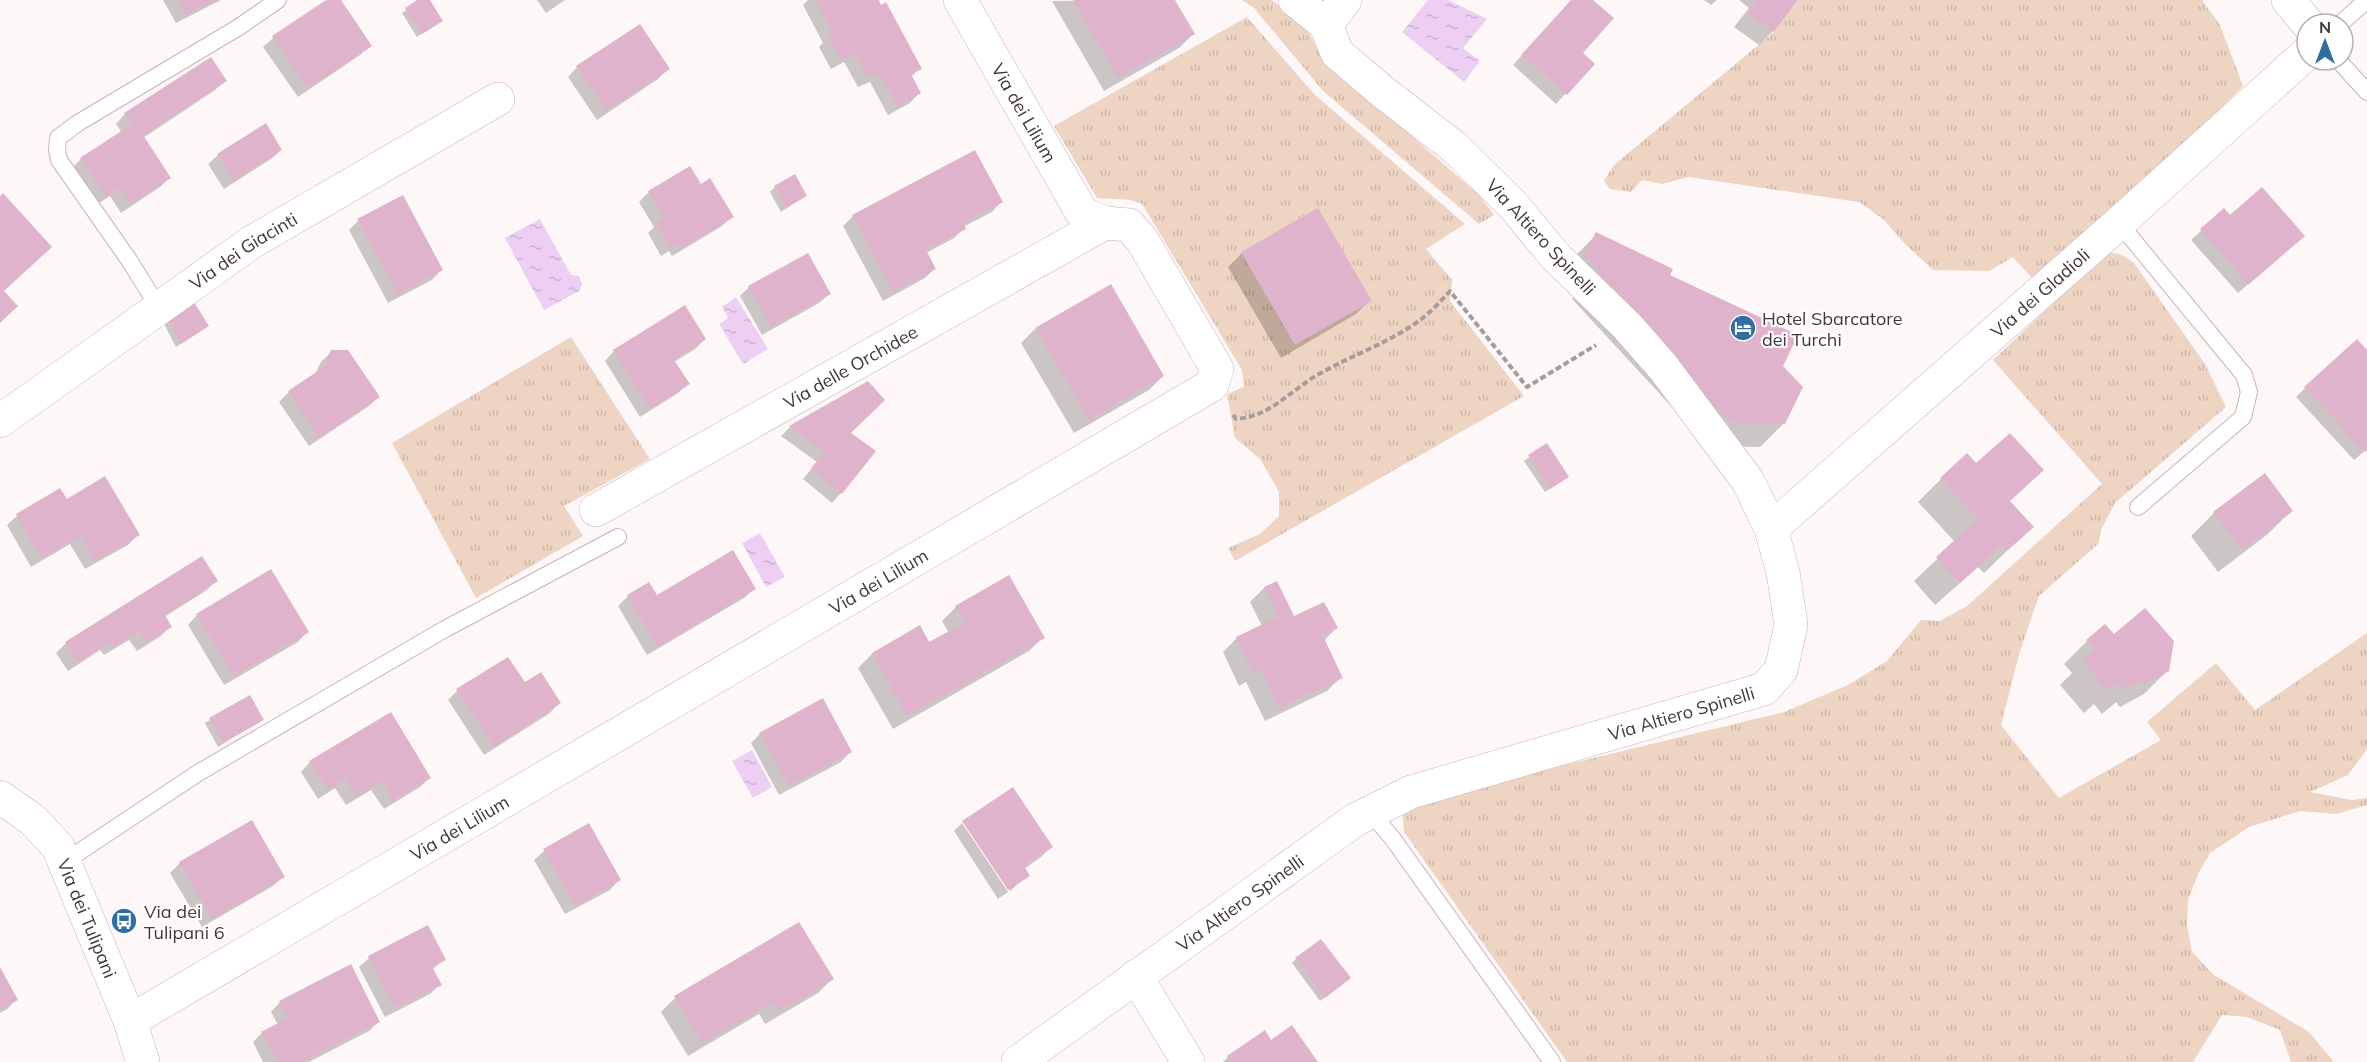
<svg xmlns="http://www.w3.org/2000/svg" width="2367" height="1062" viewBox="0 0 2367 1062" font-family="Mulish,sans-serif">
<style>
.grass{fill:url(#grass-tufts)}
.water{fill:url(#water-ripples)}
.shadow{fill:#0003}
.building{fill:#e0b3cc}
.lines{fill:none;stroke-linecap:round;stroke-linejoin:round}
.service-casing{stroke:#cdb0b4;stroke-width:18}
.minor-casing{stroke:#cdb0b4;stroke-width:34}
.path{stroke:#a69c9e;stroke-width:4;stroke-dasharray:6 3;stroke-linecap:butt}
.service{stroke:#fff;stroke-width:16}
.minor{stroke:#fff;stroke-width:33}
.labels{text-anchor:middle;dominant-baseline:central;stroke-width:4.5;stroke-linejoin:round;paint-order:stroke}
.street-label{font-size:18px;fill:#433739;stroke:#fff}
.poi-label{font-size:18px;fill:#433739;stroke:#fff;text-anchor:start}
</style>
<defs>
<pattern id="grass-tufts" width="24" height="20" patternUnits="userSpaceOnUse" patternTransform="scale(1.5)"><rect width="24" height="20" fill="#eed4c2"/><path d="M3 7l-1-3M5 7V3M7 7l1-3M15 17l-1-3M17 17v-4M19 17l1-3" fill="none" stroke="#cdb7a7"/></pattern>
<pattern id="water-ripples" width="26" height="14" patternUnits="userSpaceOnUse" patternTransform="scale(1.5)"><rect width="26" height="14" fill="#edcff4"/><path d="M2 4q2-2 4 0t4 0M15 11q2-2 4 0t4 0" fill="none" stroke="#ccb2d2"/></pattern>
</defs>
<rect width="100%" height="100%" fill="#fef7f8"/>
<path class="grass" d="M1242,0H1272L1307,28L1324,63L1365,95L1479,195L1494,215L1479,224L1323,91L1254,8Z
M1798,0H2202L2220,25L2243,86L2197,132L2032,278L2013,257L1989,271L1933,270L1905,244L1883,219L1859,202L1689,177L1662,184L1642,180L1631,192L1610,189L1604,181L1614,165L1774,32Z
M1247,17L1315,95L1465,224L1426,249L1452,280L1450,301L1524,396L1235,561L1228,548L1260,534L1279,516V492L1260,459L1235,438L1227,394L1244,387L1242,370L1142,204C1127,197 1113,200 1097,198L1054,126Z
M2108,252L2122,255L2134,263L2205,364L2226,407L2115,503L2102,528L2098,544L2039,596L2020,651L2001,725L2059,798L2161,740L2147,722L2216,663L2255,710L2367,633V749L2348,775L2310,792L2352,800L2367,798V805L2336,814L2300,811L2249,827L2210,853L2199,872L2188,900L2187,925L2192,952L2214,975L2309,1032L2334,1062H2291L2280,1030L2247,1017L2222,1015L2193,1062H1567L1404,832L1402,809L1515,777L1784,712L1848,685L1887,661L1921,620L1940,621L1967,606L2102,484L1993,360Z
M571,337L650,459L564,506L583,536L476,598L392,443Z"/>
<path class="water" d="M1428,0H1448L1487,19L1463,48L1480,61L1464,82L1402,32Z
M540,219L571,275L579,276L582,284L579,291L544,310L505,238Z
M736,297L768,349L743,364L719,324L728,318L722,307Z
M760,533L785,577L766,587L742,543Z
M752,750L772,787L753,798L732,761Z"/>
<path class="shadow" d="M163,0H221L176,23Z
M328,0H339L370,45L360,55L298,97L263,47L273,38Z
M420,0H428L436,25L417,37L402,13Z
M537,0H565L546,13Z
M808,0H877L920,68L911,77L919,93L910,103L888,115L870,82L858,87L844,62L831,69L819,47L823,43L803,5Z
M1173,0L1193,34L1179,48L1104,91L1052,1Z
M1573,0H1591L1581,53L1593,64L1556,104L1513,65Z
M1704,0H1717L1711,5Z
M1739,0H1796L1773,31L1759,45L1734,27L1749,8Z
M577,67L668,69L658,79L597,120L568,77Z
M225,81L215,90L143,138L169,178L160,187L121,213L110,196L96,205L72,168L81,159L122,133L116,124L125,114Z
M281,150L271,159L224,189L208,164L218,155Z
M690,168L701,186L732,216L722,226L672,256L669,251L661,256L648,233L654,227L639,202L649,192Z
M775,187L805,196L781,212L770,192Z
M1001,202L992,212L963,227L964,228L954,238L926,253L934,269L925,278L883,301L843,226L853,216Z
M2224,210L2230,217L2293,245L2238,293L2191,240Z
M358,221L441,270L432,280L388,303L349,230Z
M1597,234L1668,276L1782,366L1784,423L1760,447L1708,446L1572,299L1576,294L1573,258Z
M1242,253L1370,300L1356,314L1281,358L1228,267Z
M1110,286L1163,376L1149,390L1074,433L1021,343L1035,329Z
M749,287L829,294L819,303L762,335L740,296Z
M191,301L207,326L176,347L163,322Z
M705,339L695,349L674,362L688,384L678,393L640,417L605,361L614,351Z
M331,352L378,397L369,406L309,446L279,402L289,392L314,376L321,362Z
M2367,352V449L2354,460L2296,397L2305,388Z
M868,383L848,433L841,493L832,503L803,479L817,462L781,436L790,427Z
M1546,445L1562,481L1545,492L1524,461Z
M1976,465L2042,470L2009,502L2032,527L1984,573L1978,567L1935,605L1914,581L1955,542L1918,502L1941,479Z
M60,490L67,501L138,535L128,545L85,569L70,544L31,567L7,525L17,516Z
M2291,511L2268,534L2218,572L2191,536L2214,513Z
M201,558L216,580L207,590L164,617L170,626L161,636L137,651L129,640L104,655L100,650L68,671L56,653L66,643Z
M1276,583L1294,618L1336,628L1324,641L1341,677L1327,691L1265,721L1246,682L1239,686L1223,652L1237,638L1262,626L1250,602L1264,588Z
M649,584L657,597L754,589L744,598L647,655L618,606L628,596Z
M956,607L1043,637L1029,651L893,729L858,668L872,654L919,627L929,644L949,633L942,621Z
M197,615L307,632L298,642L224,685L188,625Z
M2087,641L2168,670L2144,694L2120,707L2116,702L2102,714L2094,704L2084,713L2060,685L2072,673L2064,664Z
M524,684L559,703L550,713L484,755L448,700L457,691Z
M249,697L262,719L218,747L205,723Z
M760,734L850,752L841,762L779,795L751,743Z
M310,762L429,778L420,787L384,809L371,790L346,805L335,788L318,799L301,772Z
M251,822L283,877L273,886L202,927L170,873L180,863Z
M965,822L1051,847L1041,857L1024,869L1028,875L1010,891Z
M962,823L1008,892L998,899L954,831Z
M588,825L619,880L610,890L565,914L534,860L544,851Z
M427,928L444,959L432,970L440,984L430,994L385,1017L359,967L369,958Z
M1296,959L1345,982L1320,1001L1292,963Z
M0,970L16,1000L7,1009L0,1013Z
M832,979L818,993L765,1024L759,1014L688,1056L661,1012L675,998Z
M280,1002L378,1022L369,1031L309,1062H263L253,1042L262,1033L278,1025L271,1012Z
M1270,1042L1316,1062H1223L1228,1057Z"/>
<path class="building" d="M178,0H214L185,15Z
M326,0H341L372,46L308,89L272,36Z
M417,0H430L443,21L422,34L405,8Z
M815,0H879L881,5L886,2L922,69L911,74L921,93L898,107L879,73L868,79L854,53L841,61L828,36L833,33Z
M1073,0H1175L1195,34L1118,78Z
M1571,0H1593L1614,18L1583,53L1595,64L1567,95L1521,55Z
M1757,0H1798L1774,32L1747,12Z
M640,24L670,69L607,111L576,66Z
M211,57L227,81L143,135L171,178L131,204L120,188L106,197L80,158L132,124L124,113Z
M266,123L282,150L234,181L217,154Z
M975,150L1003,202L963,223L966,229L926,250L936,269L893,292L852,215Z
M690,166L701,184L710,178L734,217L682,248L679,243L671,248L656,223L664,218L648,191Z
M795,174L807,196L786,208L774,186Z
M2262,187L2305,236L2248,285L2200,229L2224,208L2230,215Z
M3,193L52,247L4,291L18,306L0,323V196Z
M403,195L443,270L398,295L357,219Z
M1318,208L1372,301L1295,345L1241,252Z
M1596,232L1673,269L1670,275L1798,335L1783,366L1803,387L1785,424L1731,423L1595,275L1598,270L1583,255Z
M808,253L831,294L771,327L748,286Z
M1111,284L1164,376L1089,420L1035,328Z
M192,299L209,326L181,344L166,316Z
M685,305L706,339L674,360L690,384L650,409L613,350Z
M2357,339L2367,350V450L2365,452L2304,387Z
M331,350H348L380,397L319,438L288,391L321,369Z
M868,381L885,400L851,433L876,451L842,494L811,468L825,452L789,426Z
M2010,433L2044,470L2010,501L2034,527L2008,550L2002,545L1960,583L1936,557L1978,519L1940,478L1967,453L1976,463Z
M1547,443L1569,477L1550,489L1528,455Z
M2265,473L2293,511L2242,550L2213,512Z
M105,476L140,535L95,561L80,536L41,558L16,514L60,488L67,499Z
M733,550L756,589L657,647L627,595L649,582L657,595Z
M202,556L218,581L165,615L172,627L147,643L139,631L114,647L111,642L78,663L65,642Z
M271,569L309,632L234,676L196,614Z
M1009,575L1045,638L907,716L872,653L920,625L929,642L964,623L955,606Z
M1277,581L1294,616L1324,602L1338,628L1323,636L1343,678L1279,708L1260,669L1253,673L1236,637L1278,617L1264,587Z
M2145,608L2174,641L2169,671L2144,684L2140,680L2126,691L2118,682L2108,691L2082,661L2095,649L2086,640L2105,624L2114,634Z
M508,657L525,682L541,672L561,703L494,747L456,689Z
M250,695L264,720L223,743L209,718Z
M823,698L852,752L789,786L759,733Z
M391,712L431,778L394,801L381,781L356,797L345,779L328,790L309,761Z
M1013,787L1053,847L1024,866L1030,876L1008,890L962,821Z
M252,820L285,877L212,919L179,862Z
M589,823L621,880L575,906L543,849Z
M799,922L834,979L780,1011L774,1001L702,1044L674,996Z
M428,925L446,960L432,967L442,985L395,1008L368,956Z
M1321,939L1351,978L1325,998L1295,958Z
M351,964L380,1022L302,1062H277L261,1032L288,1018L279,1001Z
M0,967L18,1000L0,1009Z
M1292,1025L1318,1062H1231L1227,1056L1265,1030L1271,1040Z"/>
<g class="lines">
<g class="service-casing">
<path id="service" d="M2340,24L2367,0
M2338,60L2367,92
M2119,223L2244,375L2249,392L2243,417L2138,507
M159,308L129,260L59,160L57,150L58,138L78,123L239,27L278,0
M1370,812L1393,839L1552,1062
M64,862L198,773L445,629L618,537"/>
</g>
<g class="minor-casing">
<g id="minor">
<path d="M2288,0L2308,24"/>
<path d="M1326,25L1345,0"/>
<path id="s1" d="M0,421L252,242L498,99"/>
<path id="s2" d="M596,510L1105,223"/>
<path id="s3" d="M1771,529L2119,223L2307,53"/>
<path id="s4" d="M0,797L33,820L58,847L130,1021L143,1062"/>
<path d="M1136,976L1188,1062"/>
<path id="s5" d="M130,1021L1212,385L1217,369L1142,240L1129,225L1105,223L1082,213L960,0"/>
<path id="s6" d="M1018,1062L1355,820L1411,792L1764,689L1781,670L1791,625L1783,572L1771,529L1748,481L1663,367L1627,326L1556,257L1513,205L1454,147L1383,92L1337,53L1326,25L1295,0"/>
</g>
</g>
<path class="path" d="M1233,415L1236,419C1270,417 1291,390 1319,374C1352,355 1389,343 1420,320C1431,312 1441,301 1450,291L1527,387L1596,345"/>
<use href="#service" class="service"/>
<use href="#minor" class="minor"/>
</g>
<defs>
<g id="hotel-disc" transform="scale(1.35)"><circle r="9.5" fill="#2f6ea5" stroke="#fff"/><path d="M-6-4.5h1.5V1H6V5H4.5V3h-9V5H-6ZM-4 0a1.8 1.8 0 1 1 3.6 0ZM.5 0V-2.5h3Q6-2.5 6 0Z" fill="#fff"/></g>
<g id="bus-disc" transform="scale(1.35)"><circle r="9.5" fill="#2f6ea5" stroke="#fff"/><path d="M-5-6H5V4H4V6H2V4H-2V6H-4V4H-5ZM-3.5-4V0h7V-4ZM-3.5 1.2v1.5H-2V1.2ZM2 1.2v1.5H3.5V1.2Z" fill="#fff"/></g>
</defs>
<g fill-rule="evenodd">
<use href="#hotel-disc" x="1743" y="328"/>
<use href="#bus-disc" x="124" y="921"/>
</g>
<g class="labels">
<g class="street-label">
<text transform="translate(1024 113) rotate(60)">Via dei Lilium</text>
<text transform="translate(1541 237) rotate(47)">Via Altiero Spinelli</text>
<text stroke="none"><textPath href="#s1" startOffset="297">Via dei Giacinti</textPath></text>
<text stroke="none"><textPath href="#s3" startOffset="358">Via dei Gladioli</textPath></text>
<text stroke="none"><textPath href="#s2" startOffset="292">Via delle Orchidee</textPath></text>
<text stroke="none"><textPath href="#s5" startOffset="868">Via dei Lilium</textPath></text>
<text stroke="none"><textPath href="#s6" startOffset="759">Via Altiero Spinelli</textPath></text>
<text stroke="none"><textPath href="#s5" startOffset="382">Via dei Lilium</textPath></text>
<text stroke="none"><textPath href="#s6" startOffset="273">Via Altiero Spinelli</textPath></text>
<text stroke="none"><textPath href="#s4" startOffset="154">Via dei Tulipani</textPath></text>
</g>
<g class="poi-label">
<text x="1762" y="318">Hotel Sbarcatore<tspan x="1762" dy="21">dei Turchi</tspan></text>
<text x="144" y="911">Via dei<tspan x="144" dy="21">Tulipani 6</tspan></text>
</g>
</g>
<g transform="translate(2325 42)"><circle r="28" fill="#ffffff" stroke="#b4afb0" stroke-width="1.5"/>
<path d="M0-4.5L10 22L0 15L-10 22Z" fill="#2f6ea5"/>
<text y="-9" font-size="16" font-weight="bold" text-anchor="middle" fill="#433739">N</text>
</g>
</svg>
